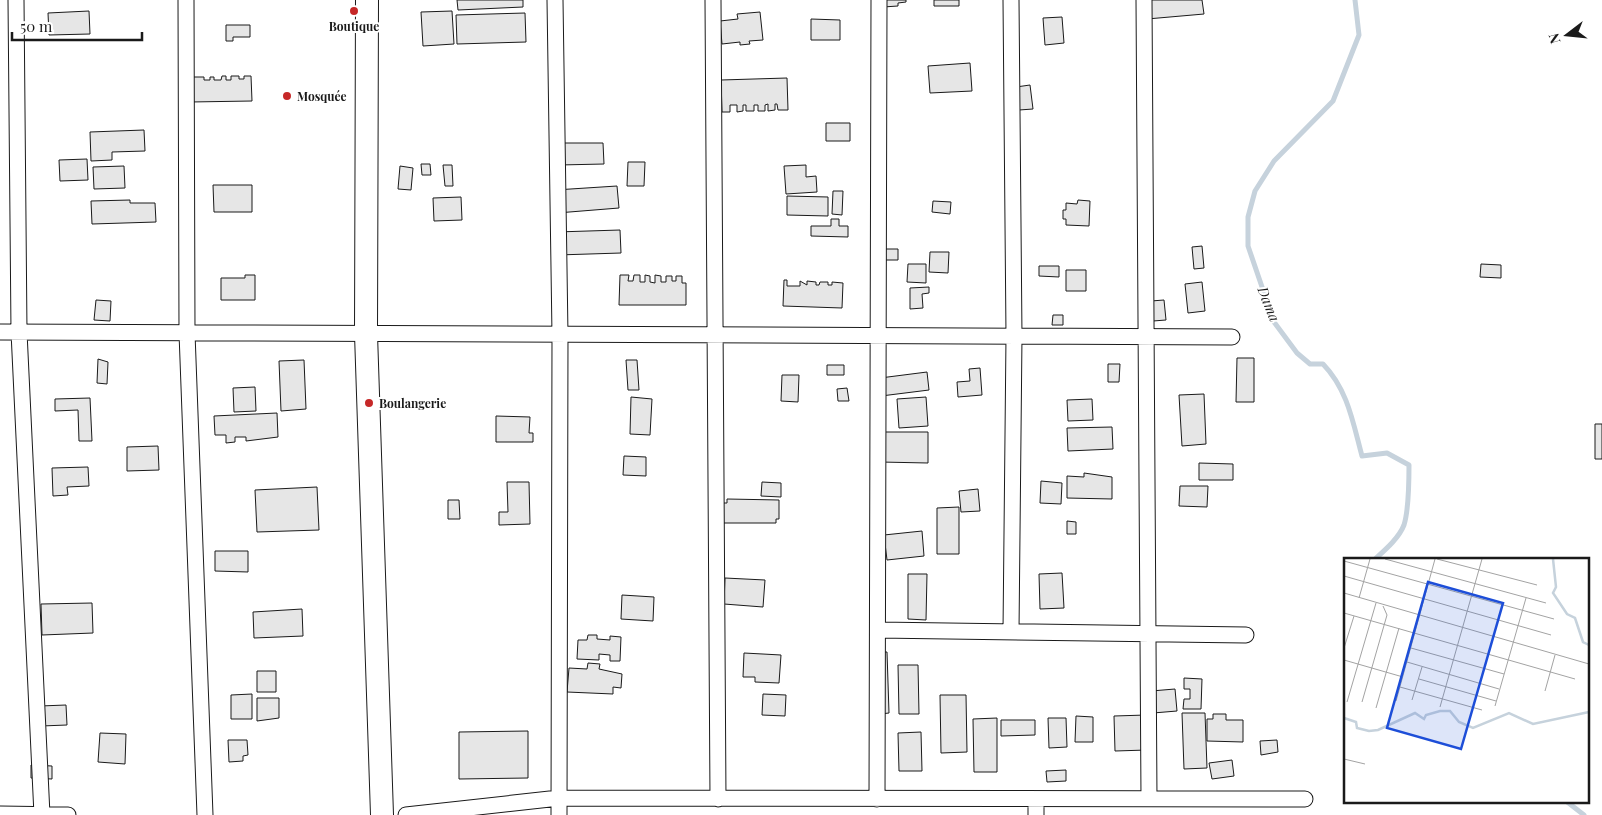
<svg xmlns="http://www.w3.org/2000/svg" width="1602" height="815" viewBox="0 0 1602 815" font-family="'Playfair Display',serif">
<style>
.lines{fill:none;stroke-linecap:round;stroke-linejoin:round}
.stream{stroke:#c6d2dc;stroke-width:5}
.building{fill:#e6e6e6;stroke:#1a1a1a}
.street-casing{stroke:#1a1a1a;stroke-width:17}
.secondary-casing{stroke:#1a1a1a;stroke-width:24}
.street{stroke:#fff;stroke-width:15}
.secondary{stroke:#fff;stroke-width:22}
.poi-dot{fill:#c62828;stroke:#fff;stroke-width:2}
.labels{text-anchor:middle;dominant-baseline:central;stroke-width:4;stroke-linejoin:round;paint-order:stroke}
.poi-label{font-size:12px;font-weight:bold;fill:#1a1a1a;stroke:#fff;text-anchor:start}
.water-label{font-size:14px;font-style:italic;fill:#1a1a1a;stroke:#fff}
.inset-river{fill:none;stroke:#c6d2dc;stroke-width:2.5}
.inset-road{fill:none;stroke:#a3a3a3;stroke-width:1}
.view{fill:#1d4ed8;fill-opacity:0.15;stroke:#1d4ed8;stroke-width:2.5}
.inset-edge{fill:none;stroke:#1a1a1a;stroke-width:2.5}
</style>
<rect width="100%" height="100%" fill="#fff"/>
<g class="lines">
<path class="stream" d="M1355,0L1359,35L1333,101L1274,161L1255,191L1248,217V246L1274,322L1297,353L1310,364H1323C1348,390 1353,423 1362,456L1387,453L1409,465C1409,482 1409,509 1404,525C1399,538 1385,550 1375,559
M1566,801L1584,815"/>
</g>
<path class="building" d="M457,0H523V7L458,10Z
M882,0H906V2L898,3V6L883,7Z
M934,0H959V6H934Z
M1146,0H1202L1204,14L1147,19Z
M89,11L90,34L49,35L48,13Z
M452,11L454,44L423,46L421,12Z
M760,12L763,40L749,41L750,44L740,45V42L722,44L720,21L738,19L737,14Z
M525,13L526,42L457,44L456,15Z
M1062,17L1064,43L1045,45L1043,18Z
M811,19L840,20V40H811Z
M226,25H250V37H233V41H226Z
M970,63L972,91L930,93L928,66Z
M222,76H226V80H231V76H239V79H244V76H251L252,101L190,102V77H204V80H210V77H214V80H221Z
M787,78L788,110H778L777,104H775V110L768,111V104L765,105V111H758V105H754V111H746V105H743V111L737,112V105H730V112H722L721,80Z
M1030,85L1033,109L1019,110L1016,87Z
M826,123H850V141H826Z
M144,130L145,151L112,152V160L91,161L90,132Z
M559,143H603L604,164L559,165Z
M87,159L88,180L60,181L59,160Z
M628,162H645L644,186H627Z
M421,164H430L431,175H422Z
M443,165H452L453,186H445Z
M806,165V177L816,176L817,192L786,194L784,166Z
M124,166L125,188L94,189L93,167Z
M400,166L413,168L411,190L398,189Z
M213,185H252V212H214Z
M617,186L619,208L557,213L555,190Z
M833,191H843L842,215L832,214Z
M787,196L828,197V216L787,215Z
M461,197L462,220L434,221L433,198Z
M130,200V203H155L156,222L92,224L91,201Z
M1078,200L1090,201L1089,226L1066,225V219H1063V210H1066V203L1077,204Z
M933,201L951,202L950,214L932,212Z
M831,219H839V226H848V237L811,236V226H831Z
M620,230L621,253L557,255L556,232Z
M1202,246L1204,268L1194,269L1192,247Z
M879,249H898V260H879Z
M930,252H949L948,273L929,272Z
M908,264H926V283L907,282Z
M1481,264L1501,265V278L1480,277Z
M1039,266H1059V277L1039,276Z
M1066,270H1086V291H1066Z
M245,275H255V300H221V278H245Z
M620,275H629L628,281H633L634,275H640V282H645V275L650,276V282L655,283V275L661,276V282H666V276H672V281H676V276H682V283H686V305H619Z
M784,280H787V286H800V281L807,285V281L816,282V285H819L820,282H828V285H832V282L843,283L842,308L783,306Z
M1202,282L1205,311L1188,313L1185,284Z
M929,287V293L922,294L923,308L910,309V288Z
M96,300L111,301L110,321L94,320Z
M1164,300L1166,320L1153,321L1151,301Z
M1053,315H1063V325H1052Z
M1237,358H1254V402H1236Z
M98,359L108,362L107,384L97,383Z
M304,360L306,409L281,411L279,361Z
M626,360H637L639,390H628Z
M1108,364H1120L1119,382H1108Z
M827,365H844V375H827Z
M980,368L982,395L958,397L957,382L970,381L969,369Z
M927,372L929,390L881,396L880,378Z
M782,375H799L798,402L781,401Z
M255,387L256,411L234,412L233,388Z
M847,388L849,401H838L837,389Z
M1204,394L1206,444L1182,446L1179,395Z
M631,397L652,399L650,435L630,434Z
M926,397L928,426L899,428L897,399Z
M90,398L92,441H79L78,410L55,411V399Z
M1092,399L1093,420L1068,421L1067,400Z
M277,413L278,437L246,441V437H235V442L226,443V435H215L214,416Z
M496,416L530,417L529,433H533V442H496Z
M1595,424H1602V459H1595Z
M1112,427L1113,449L1068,451L1067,428Z
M881,432H928V463L880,462Z
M158,446L159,470L127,471V447Z
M624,456L646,457V476L623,475Z
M1199,463L1233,464V480H1199Z
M88,467L89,486L67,487L68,495L53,496L52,468Z
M1084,473L1112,477V499L1067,498V476L1084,477Z
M1041,481L1062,483L1061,504L1040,503Z
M507,482H529L530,524L499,525V512H508Z
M762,482L781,483V497L761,496Z
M1180,486H1208L1207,507L1179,506Z
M317,487L319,530L257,532L255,490Z
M978,489L980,511L961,512L959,491Z
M727,499L779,500V519H776V523H718V503H727Z
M448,500H459L460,519H448Z
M959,507V554H937V508Z
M1067,521L1076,522V534H1067Z
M922,531L924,556L887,560L884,535Z
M215,551H248V572L215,571Z
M1062,573L1064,608L1040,609L1039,574Z
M908,574H927L926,620L908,619Z
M725,578L765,580L763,607L724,604Z
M622,595L654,597L653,621L621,619Z
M92,603L93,633L42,635L41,604Z
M302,609L303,636L254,638L253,612Z
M588,635H597V639L610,640V636L621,637L620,661H610V655L599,654V660L577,659L578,640H587Z
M877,652H887L889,713L880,714Z
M744,653L781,655L779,683L755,682V677H743Z
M588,663L600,664L599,669L622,674L621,688L613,687V694L567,692L569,668L587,669Z
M898,665H918L919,714H899Z
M257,671H276V692H257Z
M1184,678L1202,679L1201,709H1183L1184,699H1190V689H1184Z
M1175,689L1177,711L1153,713L1151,691Z
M252,694V719H231V695Z
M763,694L786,695L785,716L762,715Z
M940,695H966L967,752L941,753Z
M257,698H279V718L257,721Z
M66,705L67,725L41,726L40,706Z
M1182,713H1205L1207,768L1184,769Z
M1213,714H1226V720H1243V742L1207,741V719H1213Z
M1146,715L1147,750L1115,751L1114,716Z
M1076,716L1093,717V742H1075Z
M997,718V772H974L973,719Z
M1048,718H1066L1067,747L1049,748Z
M1001,720H1035V735L1001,736Z
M528,731V778L459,779V732Z
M921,732L922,771H899L898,733Z
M100,733L126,734L125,764L98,762Z
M228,740H247L248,755L243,756V761L229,762Z
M1277,740L1278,752L1261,755L1260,741Z
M1232,760L1234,776L1212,779L1209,763Z
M31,765L52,766V779L31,778Z
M1066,770V781L1047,782L1046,771Z"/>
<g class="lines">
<g class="street-casing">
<path id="street" d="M16,0L19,332L42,815
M186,0L187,333L205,815
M555,0L560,335L559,815
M713,0L718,799
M1144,0L1149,799
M0,332L1232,337
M878,630L1246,635
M1011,632L1014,336L1011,0
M877,799L879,0
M0,814L68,815
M406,815L559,798L1305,799
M1036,815V799"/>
</g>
<g class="secondary-casing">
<path id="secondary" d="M367,0L366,334L382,815"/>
</g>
<use href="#street" class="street"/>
<use href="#secondary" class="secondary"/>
</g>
<g class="poi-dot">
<circle cx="354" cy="11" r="5"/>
<circle cx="287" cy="96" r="5"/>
<circle cx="369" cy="403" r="5"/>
</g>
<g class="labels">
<g class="poi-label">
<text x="354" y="26" text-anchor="middle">Boutique</text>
<text x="297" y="96">Mosquée</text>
<text x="379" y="403">Boulangerie</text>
</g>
<g class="water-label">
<text transform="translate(1269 304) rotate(68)">Dama</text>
</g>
</g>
<g transform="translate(1344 558)">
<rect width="245" height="245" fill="#fff"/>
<path class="inset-river" d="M209,1L212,29L209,35L223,56L231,60L239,84L245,87M0,160L12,164L13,170L25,173L34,172L71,155L80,161L82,157L96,153H106L115,164L129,170L165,155L189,166L245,154"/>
<path class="inset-road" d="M41,1L202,45M93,1L193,27M0,3L210,61M0,18L207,77M0,35L245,106M15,40L26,1M0,55L231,121M0,90L10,58M67,90L160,116M0,102L59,119M63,104L155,131M75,121L152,143M56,129L138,152M201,133L211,97M68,142L78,109M52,143L91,1M3,144L32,45M18,144L43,57L39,48M151,148L182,40M96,149L138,1M32,150L55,70M0,201L21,206"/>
<path class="view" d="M84,24L159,45L117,191L43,170Z"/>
<rect width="245" height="245" class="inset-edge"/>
</g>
<g transform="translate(1567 35) rotate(254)" stroke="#ffffff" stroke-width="4" paint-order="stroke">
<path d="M0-4L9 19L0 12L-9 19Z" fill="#1a1a1a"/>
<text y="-8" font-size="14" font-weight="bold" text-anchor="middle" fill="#1a1a1a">N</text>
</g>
<path d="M12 32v8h130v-8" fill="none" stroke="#1a1a1a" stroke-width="2.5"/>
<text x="20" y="32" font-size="15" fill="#1a1a1a" stroke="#ffffff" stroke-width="4" paint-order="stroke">50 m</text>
</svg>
